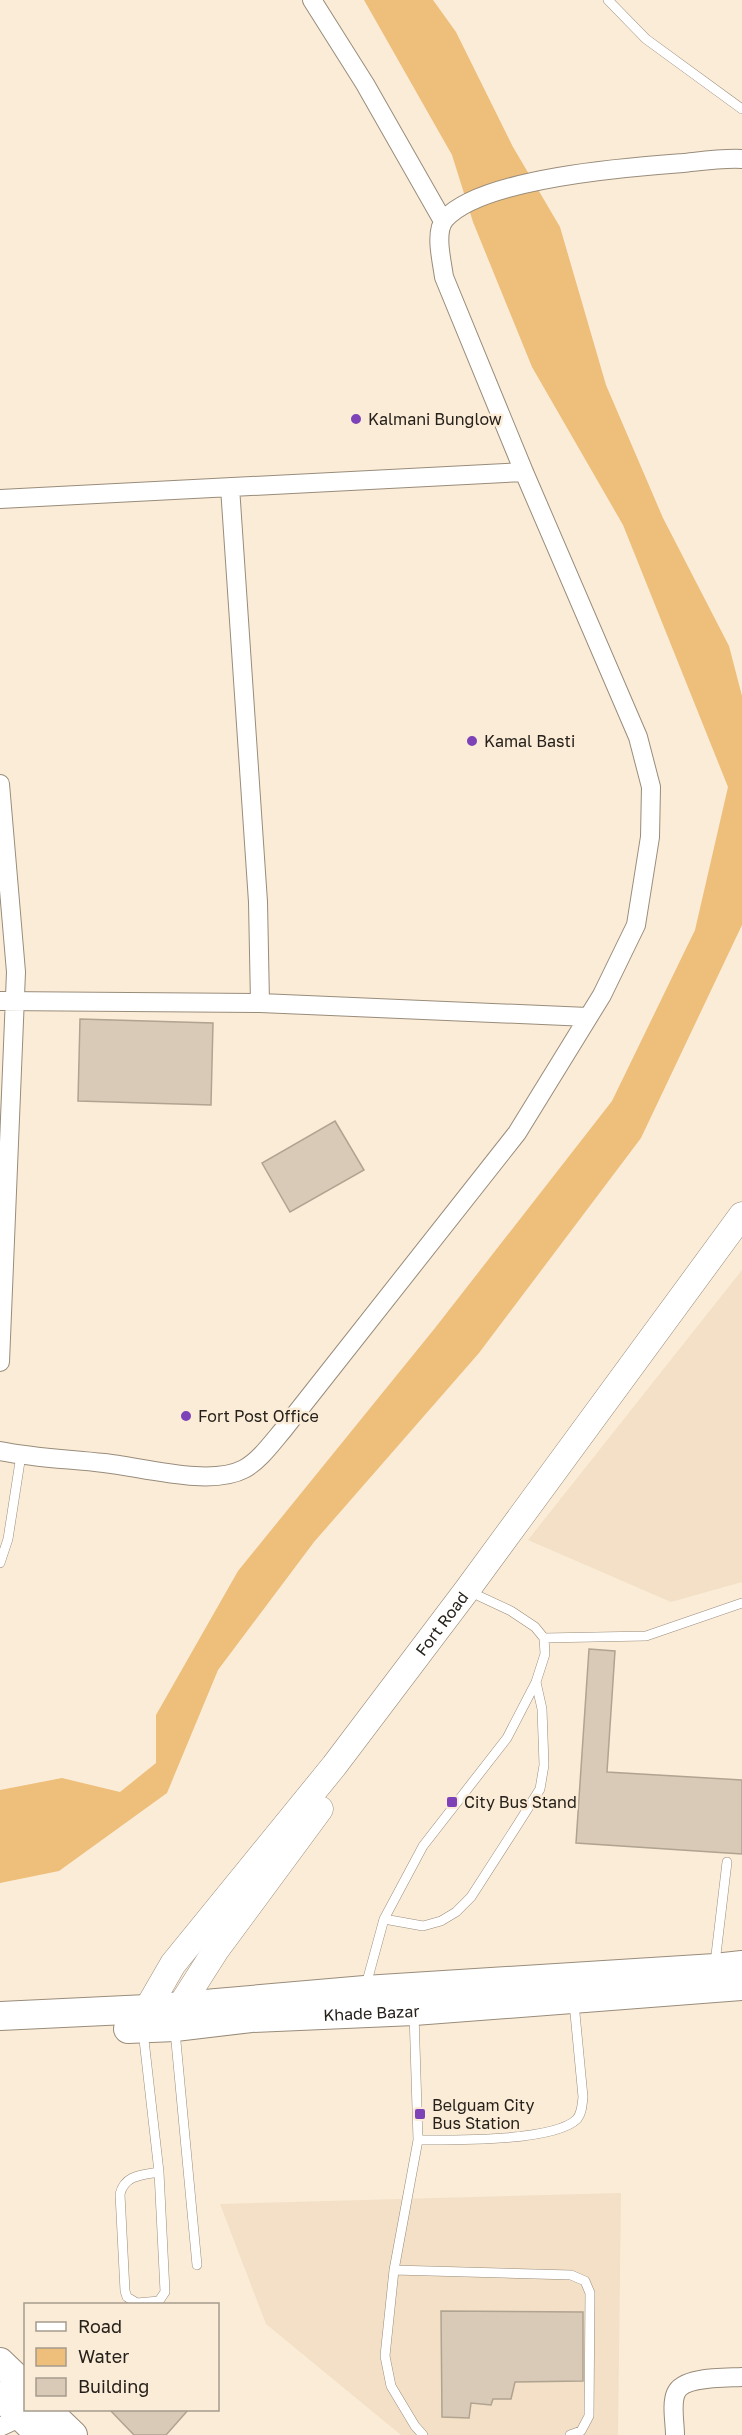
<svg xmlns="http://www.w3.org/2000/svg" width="742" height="2435" viewBox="0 0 742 2435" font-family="'Golos Text',sans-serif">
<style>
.built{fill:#f3e0c6}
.water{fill:#eebe7b}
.building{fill:#d8cab7;stroke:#b0a390;stroke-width:1.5}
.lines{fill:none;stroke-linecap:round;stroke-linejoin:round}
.service-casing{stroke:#998c7a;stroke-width:10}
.minor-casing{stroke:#998c7a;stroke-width:20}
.secondary-casing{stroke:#998c7a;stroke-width:27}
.primary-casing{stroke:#998c7a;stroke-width:30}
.service{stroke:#fff;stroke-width:9}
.minor{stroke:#fff;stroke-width:18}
.secondary{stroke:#fff;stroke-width:26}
.primary{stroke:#fff;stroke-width:28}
.poi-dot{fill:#7d42b8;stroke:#fbecd8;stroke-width:2}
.labels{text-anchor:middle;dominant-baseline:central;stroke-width:5;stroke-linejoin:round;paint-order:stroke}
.poi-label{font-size:16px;fill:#26211a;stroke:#fbecd8;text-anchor:start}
.street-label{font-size:16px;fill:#26211a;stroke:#fbecd8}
</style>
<rect width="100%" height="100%" fill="#fbecd8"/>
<path class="built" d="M742,1270V1582L671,1602L528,1540Z
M621,2193L618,2435H401L266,2324L220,2204Z"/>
<path class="water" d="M364,0H433L456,32L513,147L560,227L606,385L663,518L729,646L742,696V925L641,1138L479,1353L314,1542L218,1670L167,1793L59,1871L0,1883V1790L62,1778L120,1792L156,1763V1715L238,1571L435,1328L612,1101L695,930L728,787L623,525L532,367L473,222L452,155Z"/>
<path class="building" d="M80,1019L213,1023L211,1105L78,1101Z
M335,1121L364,1170L290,1212L262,1163Z
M589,1649L615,1651L607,1772L742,1780V1854L576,1843Z
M441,2311L583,2312V2381L515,2382L511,2399H493L491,2405L471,2403L469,2418L442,2417Z
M109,2409H189L166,2435H134Z"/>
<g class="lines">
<g class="service-casing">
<path id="service" d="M608,0L646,39L742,109
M0,1563L8,1539L21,1455
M544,1638L646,1636L742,1603
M384,1919L423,1926L441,1921L456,1912L471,1897L518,1824L540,1789L544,1765L542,1709L536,1682
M715,1963L727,1862
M366,1985L384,1919L423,1846L507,1738L536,1682L545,1654L544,1638L535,1627L511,1611L479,1596
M414,2013L418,2140L394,2270L385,2356L391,2386L415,2426L423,2435
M143,2031L159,2172L165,2292L159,2301L137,2303L127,2297L125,2291L120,2194C125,2175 141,2175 159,2172
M175,2031L197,2265
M418,2140C451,2140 554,2142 577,2119C582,2113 582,2105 583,2097L574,2003
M394,2270L571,2275L585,2281L590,2293L589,2416L581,2431L570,2435"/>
</g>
<g class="minor-casing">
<path id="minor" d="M312,0L365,84L443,221
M230,487L258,902L260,1003
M0,499L524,472
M0,784L16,972L0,1362
M0,1001L260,1003L588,1017
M0,1451C34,1458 70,1459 104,1463C142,1467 210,1487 244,1469C259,1461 272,1443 283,1430L517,1133L602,995L636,925L650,837L651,787L638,737L524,472L444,277C442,261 434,232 445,219C482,178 628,167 683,163C702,161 722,158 742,159
M0,2427L17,2419L27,2423
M675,2435C675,2423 671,2404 676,2393C683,2376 726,2378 742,2377"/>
</g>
<g class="secondary-casing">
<g id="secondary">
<path d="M176,2022L181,2005L216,1950L320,1809"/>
<path id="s1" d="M144,2025L147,2009L173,1964L334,1766L467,1590L742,1215"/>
</g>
</g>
<g class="primary-casing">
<g id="primary">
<path d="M0,2016L147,2009L365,1990L715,1968L742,1965"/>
<path id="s2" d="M128,2029L175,2027L251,2018L414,2011L742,1986"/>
<path d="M0,2362L26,2387"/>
<path d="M0,2396L40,2435"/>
<path d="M47,2410L73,2435"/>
</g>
</g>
<use href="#service" class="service"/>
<use href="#minor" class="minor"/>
<use href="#secondary" class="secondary"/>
<use href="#primary" class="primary"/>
</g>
<g class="poi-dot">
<circle cx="356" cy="419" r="6"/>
<circle cx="472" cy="741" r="6"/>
<circle cx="186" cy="1416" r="6"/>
<rect x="446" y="1796" width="12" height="12" rx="3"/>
<rect x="414" y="2108" width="12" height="12" rx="3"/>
</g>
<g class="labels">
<g class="poi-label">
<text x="368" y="419">Kalmani Bunglow</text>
<text x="484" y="741">Kamal Basti</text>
<text x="198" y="1416">Fort Post Office</text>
<text x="464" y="1802">City Bus Stand</text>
<text x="432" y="2105">Belguam City<tspan x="432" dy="18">Bus Station</tspan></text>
</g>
<g class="street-label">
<text stroke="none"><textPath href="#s1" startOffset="502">Fort Road</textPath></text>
<text stroke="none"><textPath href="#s2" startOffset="244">Khade Bazar</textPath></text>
</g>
</g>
<rect x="24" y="2303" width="195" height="108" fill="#fbecd8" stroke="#a69b8c" stroke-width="1.5"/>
<rect x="36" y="2322" width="30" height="9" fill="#ffffff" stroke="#a69b8c" stroke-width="1.5"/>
<text x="78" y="2333" font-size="18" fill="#26211a">Road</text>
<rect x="36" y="2348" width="30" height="18" fill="#eebe7b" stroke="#a69b8c" stroke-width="1.5"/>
<text x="78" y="2363" font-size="18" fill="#26211a">Water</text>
<rect x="36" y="2378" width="30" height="18" fill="#d8cab7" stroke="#a69b8c" stroke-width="1.5"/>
<text x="78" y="2393" font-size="18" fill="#26211a">Building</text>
</svg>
